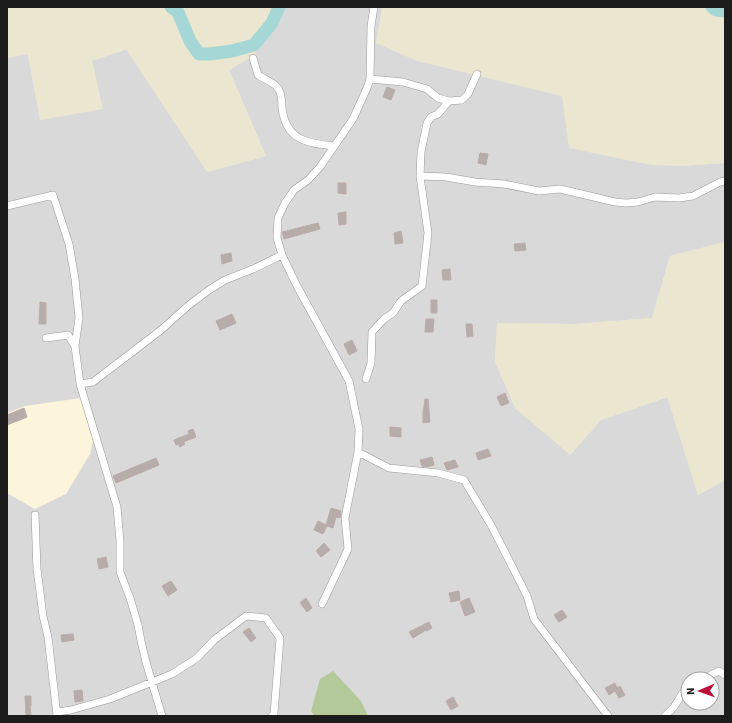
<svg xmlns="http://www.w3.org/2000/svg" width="732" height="723" viewBox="0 0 732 723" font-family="'Source Sans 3',sans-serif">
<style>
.residential{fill:#dad9da;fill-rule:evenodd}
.education{fill:#fcf5dc}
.farmland{fill:#ebe6cf}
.forest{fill:#b3c99a}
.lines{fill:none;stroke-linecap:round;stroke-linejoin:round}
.river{stroke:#a6d7d7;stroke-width:13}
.building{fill:#b6aca9;stroke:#bdaba6}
.street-casing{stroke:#999;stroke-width:8}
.street{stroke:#fff;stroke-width:7}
</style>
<rect width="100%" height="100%" fill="#ede7e3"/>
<path class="residential" d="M285,7H382L377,43L509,82L562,96L679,166L725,163V242L670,256L652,318L576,324L497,323L495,362L570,455L601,420L668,397L698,495L725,480V716H368L361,701L311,711L314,716H7V493L35,509L25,406L7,413V58L28,54L40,120L92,61L127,49L207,172L266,156L229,70L253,56ZM688,679H712V703H688Z"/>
<path class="education" d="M81,398L93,441L90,454L66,494L35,509L7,493V413L25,406Z"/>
<path class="farmland" d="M7,7H285L253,56L229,70L266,156L207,172L126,49L92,61L103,109L40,120L28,54L7,58Z
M382,7H725V163L679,166L651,165L569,148L562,96L417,61L376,43Z
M725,242V480L698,495L667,397L601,420L570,455L515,408L495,362L497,323L576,324L652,318L670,256Z"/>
<path class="forest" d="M333,671L361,701L368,716H314L311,711L320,679Z"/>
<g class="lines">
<path class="river" d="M171,7L178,12L190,41L199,54H209L232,51L254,45L272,23L279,7
M712,7L716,10L725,11"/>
</g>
<path class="building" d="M387,87L395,90L391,100L383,97Z
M480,153L488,154L486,165L478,163Z
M338,183H346V194L338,193Z
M346,212V224L339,225L338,213Z
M318,223L320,229L284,239L282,232Z
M401,231L403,243L395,244L394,233Z
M525,243L526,250L515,251L514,244Z
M231,253L232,261L222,264L221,255Z
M450,269L451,280H443L442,270Z
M431,300H437V313H431Z
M40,302L46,303V324H39Z
M232,314L236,323L220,330L216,321Z
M426,319H434L433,332H425Z
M466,324H472L473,336L467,337Z
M352,340L357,351L349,355L344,344Z
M505,393L509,403L501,406L497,397Z
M425,399H428L430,422L423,423V413Z
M24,408L27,417L7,425V415Z
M390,427L401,428V437L390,436Z
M193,429L196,437L183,442L185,444L180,447L178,444L176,445L174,440L189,434L188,431Z
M488,449L491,456L478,460L476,453Z
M432,457L434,465L426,467L422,466L420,460Z
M156,458L159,465L116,483L113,476Z
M455,460L458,467L447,470L444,463Z
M331,508L341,511L340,518L336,517L333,528L327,526L323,534L314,530L318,521L326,525Z
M324,543L330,550L321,557L316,551Z
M106,557L108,567L99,569L97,559Z
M171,581L177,590L168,596L162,586Z
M459,591L460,600L451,602L449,593Z
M306,598L312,608L307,612L300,603Z
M469,598L475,612L465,616L460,602Z
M562,610L567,617L559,622L554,615Z
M429,622L432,628L426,631V630L413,638L409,632Z
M249,628L256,638L251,642L243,632Z
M73,634L74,640L62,642L61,635Z
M615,683L617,688L620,686L625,695L619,698L615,691L609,695L605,688Z
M82,690L83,701L75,702L74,691Z
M25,696H31V706H30L31,716H26Z
M453,697L458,706L451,710L446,701Z"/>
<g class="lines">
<g class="street-casing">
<path id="street" d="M253,58L258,75C264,79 273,82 277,87C282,92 282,102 282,108C286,140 306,143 334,146
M370,79L403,82L427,89L438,98L449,101L462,100L468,94L477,74
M420,176L446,177L475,182L504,184L539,191L560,189L615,202L626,203L638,202L655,197L679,198L693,196L720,182L725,181
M7,206L53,195L69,244L75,279L79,318L75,346
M46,338L68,335L75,346L80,384L117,507L120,541V572L130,598L138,625L141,641L146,662L162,716
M366,379L371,363L372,332L384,319L393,313L401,301L422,286L428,233L420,176L421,152L427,123L431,117L438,114L449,101
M80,384L93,382L161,330L189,305L209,290L225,280L253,269L282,255
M358,452L389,468L438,473L464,480L491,525L515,572L527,596L534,619L608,716
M35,515L37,569L43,616L48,637L57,715
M322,604L348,549L345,518L358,452L359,429L349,381L297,286L282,255L277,238L278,218L285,203L294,190L308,180L320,167L353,119L367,88L370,79L371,26L374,7
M703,679L719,671L725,675
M57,712L71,710L110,699L172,674L197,658L214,640L246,616L266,618L280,638L274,714L272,716
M665,716L674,707L682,694L688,688"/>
</g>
<use href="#street" class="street"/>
</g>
<rect width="732" height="723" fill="none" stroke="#1c1c1c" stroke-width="16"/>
<g transform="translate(700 691) rotate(268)"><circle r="19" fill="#ffffff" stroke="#a4a4a4"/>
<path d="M0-3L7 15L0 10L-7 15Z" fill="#b90f38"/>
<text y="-6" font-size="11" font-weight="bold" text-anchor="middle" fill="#1c1c1c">N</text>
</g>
</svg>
